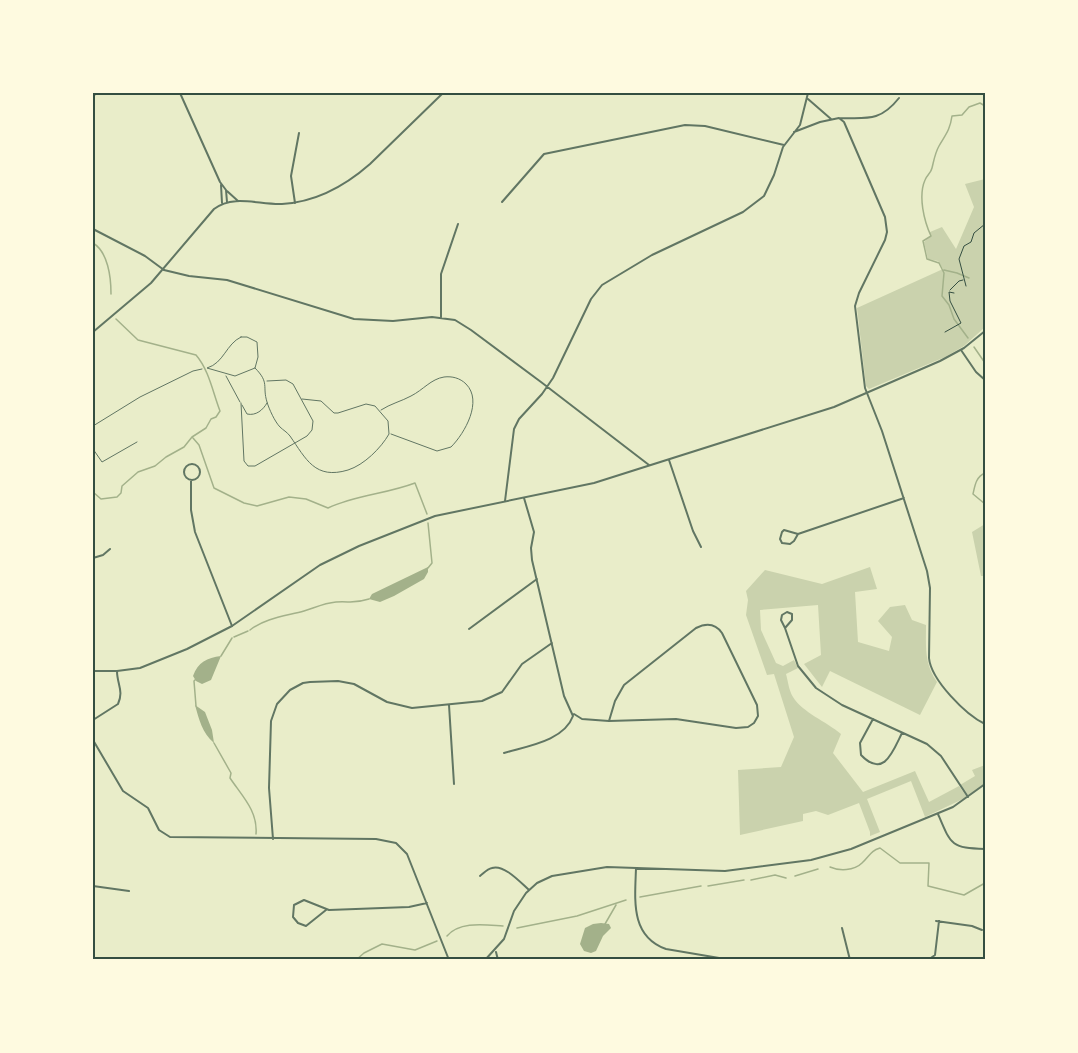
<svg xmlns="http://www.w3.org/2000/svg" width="1078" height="1053" viewBox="0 0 1078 1053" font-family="'Roboto Serif',serif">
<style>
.green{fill:#cad2ad}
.water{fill:#a3b18a}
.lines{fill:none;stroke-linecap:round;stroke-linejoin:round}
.stream{stroke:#a3b18a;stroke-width:1.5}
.path{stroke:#344e41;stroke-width:1}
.service{stroke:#617663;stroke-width:1}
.minor{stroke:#617663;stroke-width:2}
.tertiary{stroke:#617663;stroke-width:2}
.neatline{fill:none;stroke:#344e41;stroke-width:2}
</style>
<rect width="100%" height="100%" fill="#e9edc9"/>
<path class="green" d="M985,179V327L964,346L945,357L869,389L866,386L857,308L943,269L938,261L928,259L924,242L930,237V232L942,227L956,249L974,207L965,184Z
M985,524V576H981L972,532Z
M870,567L877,589L855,592L858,642L889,651L892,637L878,621L890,607L905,605L912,620L926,625C926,646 924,664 937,682L920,715L830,671L822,687L804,664L821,655L818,605L760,610L761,630L776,663L783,666L794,660L798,668L786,674C788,681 789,691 793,697C802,712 827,722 841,734L833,753L863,792L915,771L929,802L959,786L967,797L925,817L911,781L867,799L880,832L870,836V832L859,803L828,815L816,811L803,814V821L740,835L738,770L781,767L794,737L774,674L767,675L746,615L748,600L746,591L765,570L822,584Z
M985,765V784L968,797L960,785L975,776L972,770Z"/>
<path class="water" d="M428,567V572L424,579L394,596L380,602L369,599L372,594Z
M221,656L211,680L202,684L196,681L193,676C198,662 207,658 221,656Z
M195,705L205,712L212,730L214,743C202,733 199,719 195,705Z
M601,923L609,924L611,928L603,936L596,951L591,953L584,951L580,944L585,928L593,924Z"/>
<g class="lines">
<path class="stream" d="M93,243C108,252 111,277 111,294
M944,270L957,273L969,278
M968,338L954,319L949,305L942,296L944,273L939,263L927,259L923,241L931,236C924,221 918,196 925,180C927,175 931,173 932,168C934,160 935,153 939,146C946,134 950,130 952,116L962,115L969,107L980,103L985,106
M974,347L985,363
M193,438L199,445L214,488L244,503L257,506L289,497L306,499L328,508C356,495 386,494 415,483L427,514
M985,473C976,477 975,485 973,494L985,504
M93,492L101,499L117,497L121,493L122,486L138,472L155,466L166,457L184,447L192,437L206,428L211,419L216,417L220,411C213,393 209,370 196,355L138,340L116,319
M428,523L432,563L428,568
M250,630C265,618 286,616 304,611C314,608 324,603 336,602C350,601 354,604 369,599
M234,637L248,631
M221,656L232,638
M196,679L194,681L196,706
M214,743L231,773L230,778C242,796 258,811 256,834
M830,867C839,871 854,871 862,863C870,856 870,851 880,848L900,863H929L928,886L964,895L985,883
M795,876L818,869
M751,880L775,875L786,878
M708,886L744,880
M640,897L701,886
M605,924L616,905
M517,928L577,916L626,900
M447,936C460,921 485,925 503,926
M285,959L292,960
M356,960L364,953L382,944L415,950L437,941"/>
<path class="path" d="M966,286L959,259L964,246L971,242L974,233L985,224
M950,290L959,281L963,280
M945,332L961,323L950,301L949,292L954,293"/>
<path class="service" d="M241,337H247L257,342L258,357L255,368L235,376L207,368C224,363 226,344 241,337Z
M255,368C270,383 262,386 267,402C269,409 275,422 280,427C283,430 287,432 290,436C306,459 315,480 348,470C364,465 381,448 389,434L388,421L375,406L366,404L338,413H334L321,401L302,399
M226,376L240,402
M241,403L244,461L248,466H255L307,436L312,430L313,421L293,384L286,380L267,381
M242,405L247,414C256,416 263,410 267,403
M381,410C390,404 402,401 411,396C423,390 431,379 444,377C452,376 460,378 466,384C483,401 465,433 451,447L437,451L391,434
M93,426L140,397L193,371L202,369
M93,449L102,462L137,442"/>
<path class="minor" d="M93,97L96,93
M808,99L831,119
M839,118C867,118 880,122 899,98
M794,132L820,122L839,118L844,122L885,217L887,232L885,240L859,293L855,306L865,388L882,431L927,571L930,588L929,658C931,680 966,715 985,724
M502,202L544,154L685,125L705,126L784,145
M295,203L291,176L299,133
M164,270L189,276L227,280L354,319L393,321L432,317L455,320L471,330L541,382L649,465
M441,317V274L458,224
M961,350L976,372L985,380
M669,460L693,531L701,547
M184 472a8 8 0 1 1 16 0a8 8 0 1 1-16 0Z
M191,480V510L195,532L232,626
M505,501L514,429L519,419L542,394L553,378L591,299L602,285L652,255L743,212L764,196L774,175L783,147L800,125L808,93
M798,534L794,541L790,544L782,543L780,539L782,532L784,530L798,534L904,498
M93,558L103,555L110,549
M785,628L792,620V614L787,612L782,615L781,620L785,628L798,666L816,688L842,705L927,744L941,756L968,797
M469,629L537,579
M449,705L454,784
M574,714L582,719L609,721L615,701L624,685L696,628C706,623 715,623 722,633L757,705L758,716L754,723L748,727L736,728L676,719L609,721
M873,719L860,743L861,755C884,779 893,751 902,733
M93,720L118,704C124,691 117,684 117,671
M93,740L123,791L148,808L159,830L170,837L376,839L396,843L407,854L449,960
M504,753C527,746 564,741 573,716L564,696L532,560L531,548L534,532L524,498
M938,814C951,845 951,848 985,849
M273,839L269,788L271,721L277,704L290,690L303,683L310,682L338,681L354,684L387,702L412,708L482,701L502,692L522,664L552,643
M636,868C635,900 630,936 666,949L731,960
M480,876C484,873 487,869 492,868C504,864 521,883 529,890
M93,886L129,891
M326,910L306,926L298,923L293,917L294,905L304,900L329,910L409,907L427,903
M936,921L972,926L982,930
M842,928L850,960
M496,952L498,960
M850,959L924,960
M485,960L504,939L514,911L526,893L537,883L552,876L607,867L725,871L811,860L851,849L953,807L985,784
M510,960H544
M928,960L935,955L939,921"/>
<path class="tertiary" d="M180,93L220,182L226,190L227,202
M221,185L222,203
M227,191L238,201
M93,229L145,256L164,270
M93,332L151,283L214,209C234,194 259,205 282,204C317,202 345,186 370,164L443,93
M93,671H117L140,668L187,649L232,626L320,565L359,546L435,516L594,483L834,407L940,361L964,348L985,331"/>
</g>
<rect width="1078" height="1053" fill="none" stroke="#fefae0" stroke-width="189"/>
<rect x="94" y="94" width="890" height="864" class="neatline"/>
</svg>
